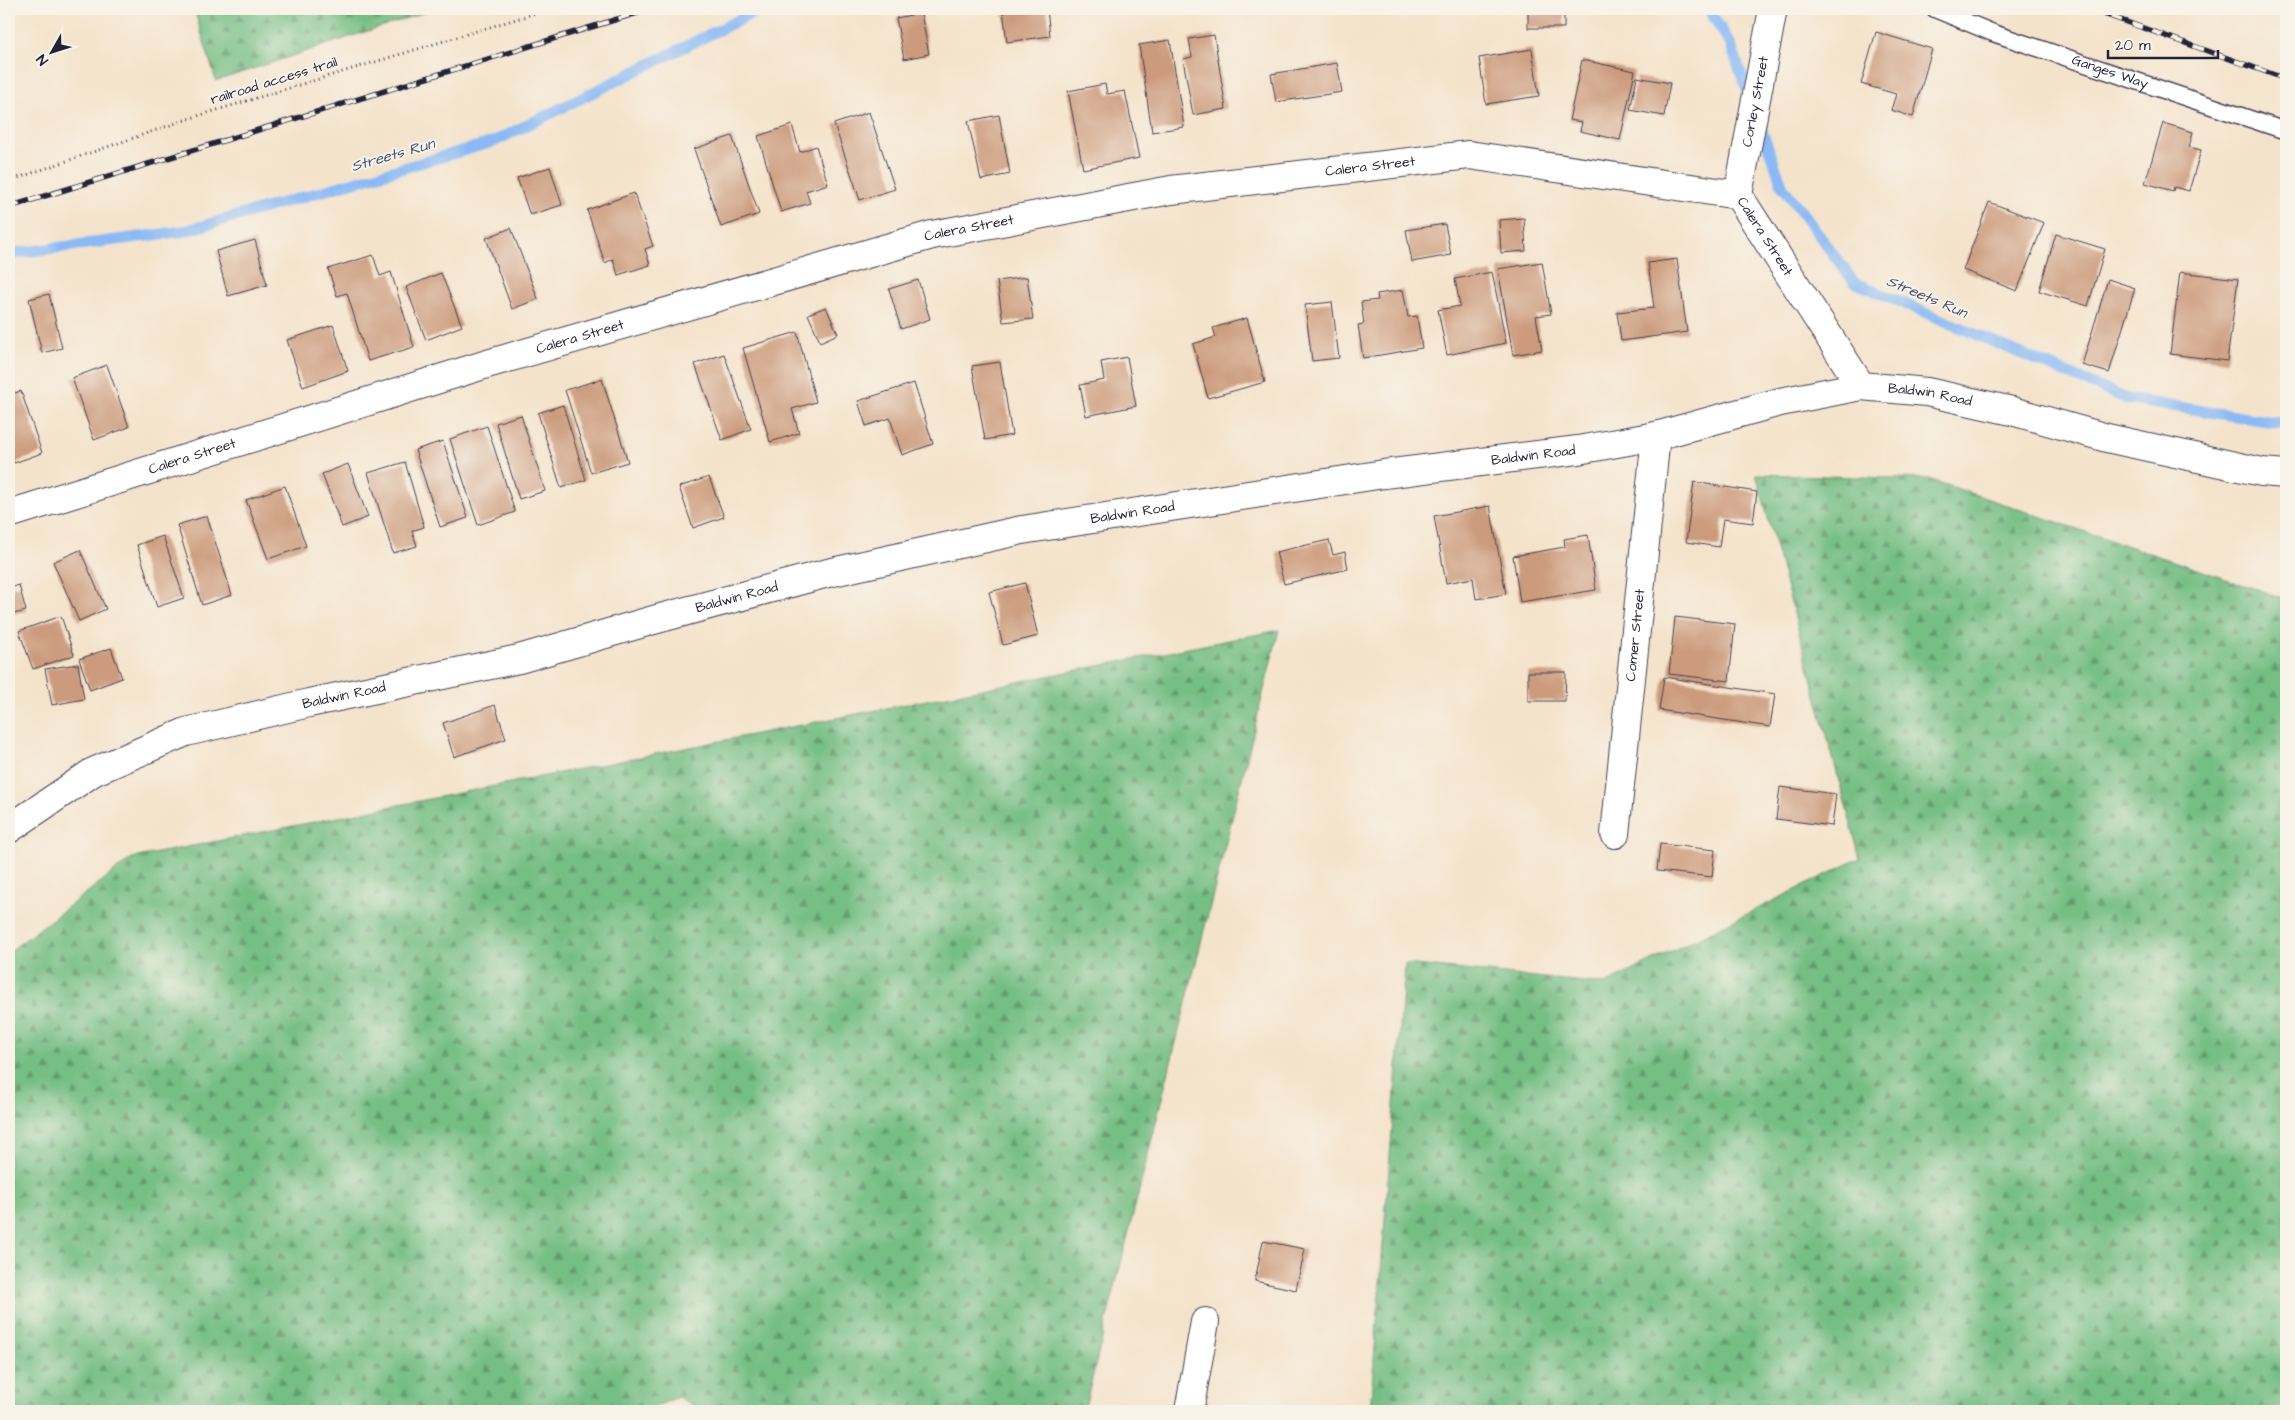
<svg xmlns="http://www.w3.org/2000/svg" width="2295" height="1420" viewBox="0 0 2295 1420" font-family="'Architects Daughter',sans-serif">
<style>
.forest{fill:url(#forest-firs);stroke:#4c7060}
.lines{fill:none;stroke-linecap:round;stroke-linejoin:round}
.stream{stroke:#89baf5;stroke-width:11}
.building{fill:#cc9b7d}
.lane-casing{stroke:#423f51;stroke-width:19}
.street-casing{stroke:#423f51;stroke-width:30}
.secondary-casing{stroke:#423f51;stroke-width:30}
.path{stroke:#423f51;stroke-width:3;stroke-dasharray:1 4;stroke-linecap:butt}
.lane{stroke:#fff;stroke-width:16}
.street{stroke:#fff;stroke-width:28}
.secondary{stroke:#fff;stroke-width:28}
.rail-casing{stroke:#22223b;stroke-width:5.5}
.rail{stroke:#f7f3e8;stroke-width:4;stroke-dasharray:11;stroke-linecap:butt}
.labels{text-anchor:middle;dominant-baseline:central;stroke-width:4;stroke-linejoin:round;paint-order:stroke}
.street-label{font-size:14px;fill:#22223b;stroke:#f7f3e8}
.water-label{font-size:15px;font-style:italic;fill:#415073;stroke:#f7f3e8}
</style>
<defs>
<pattern id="forest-firs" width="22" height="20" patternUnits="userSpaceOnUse" patternTransform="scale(1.25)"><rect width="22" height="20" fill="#75be84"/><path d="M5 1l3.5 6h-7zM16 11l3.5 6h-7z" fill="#609a6d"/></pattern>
</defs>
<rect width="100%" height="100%" fill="#f7f3e8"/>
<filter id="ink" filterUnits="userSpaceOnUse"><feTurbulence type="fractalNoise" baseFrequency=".02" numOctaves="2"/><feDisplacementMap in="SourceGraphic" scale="10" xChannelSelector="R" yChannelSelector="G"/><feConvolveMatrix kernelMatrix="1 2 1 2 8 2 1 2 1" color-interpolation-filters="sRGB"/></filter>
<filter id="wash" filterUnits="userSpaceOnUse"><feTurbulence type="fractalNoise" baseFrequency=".0096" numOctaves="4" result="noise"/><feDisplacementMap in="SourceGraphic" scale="20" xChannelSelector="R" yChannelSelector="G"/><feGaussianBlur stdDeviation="1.12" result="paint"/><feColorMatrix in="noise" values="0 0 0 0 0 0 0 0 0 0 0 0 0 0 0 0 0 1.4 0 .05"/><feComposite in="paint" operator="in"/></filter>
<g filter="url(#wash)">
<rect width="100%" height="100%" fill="#f4e3cb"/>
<path class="forest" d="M194,9H435L216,81Z
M1756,474L1929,479L2286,599V1411H1370L1405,964L1605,984L1860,858Z
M1279,630L1084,1411H701L678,1397L645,1411H9V952L132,858Z"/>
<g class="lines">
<path class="stream" d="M1708,9L1730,43L1750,98
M1758,120L1783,187L1854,282L2127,399L2286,424
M9,254L185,231L493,142L761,9"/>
</g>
<g id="blocks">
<path class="building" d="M1047,9L1050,36L1007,42L1003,10Z
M1528,9H1564V28H1528Z
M921,13L929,54L904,59L896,18Z
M1876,32L1932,49L1913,117L1891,110L1896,94L1861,84Z
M1214,35L1226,109L1193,115L1183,59L1192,57L1189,39Z
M1170,40L1184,127L1152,132L1139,45Z
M1532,49L1539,96L1486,104L1479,58Z
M1582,60L1635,71L1620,140L1580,131L1582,122L1569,120Z
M1337,63L1342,92L1276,102L1271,74Z
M1637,77L1670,83L1664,116L1630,110Z
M1105,84L1107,94L1125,91L1139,158L1083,169L1068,91Z
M869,112L895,189L860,200L834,124Z
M999,115L1010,174L981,180L968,121Z
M2163,123L2193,132L2189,147L2201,150L2189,191L2174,187L2173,191L2145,183Z
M792,125L800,152L816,146L828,184L806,191L810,203L781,212L758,136Z
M732,136L759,214L721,227L694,149Z
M550,167L562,205L530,215L517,178Z
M634,193L653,246L645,249L650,265L618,275L613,259L605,263L587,210Z
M1989,202L2044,223L2017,291L1963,270Z
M1524,218L1526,251L1501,253L1499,220Z
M1445,224L1451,255L1412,262L1406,230Z
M511,228L538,299L512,309L486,238Z
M2056,234L2105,249L2088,306L2039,291Z
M255,240L267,285L228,296L216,251Z
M373,255L380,276L391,272L414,347L368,361L347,293L337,296L328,269Z
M1677,259L1687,332L1621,341L1617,312L1654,308L1648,263Z
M1542,262L1551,314L1536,316L1542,350L1513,355L1498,269Z
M1492,272L1506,343L1447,355L1438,310L1460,306L1455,279Z
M2180,272L2238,279L2227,361L2170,354Z
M441,273L462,326L426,340L406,287Z
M1027,277L1033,319L1003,322L997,281Z
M2108,279L2135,288L2109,373L2082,365Z
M918,280L930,319L901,329L889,289Z
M1403,290L1408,317L1417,316L1422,348L1363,358L1358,325L1364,324L1361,302L1378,300L1377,294Z
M49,294L62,348L42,353L29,299Z
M1332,302L1339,358L1312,361L1305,305Z
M826,307L838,334L820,342L808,314Z
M1247,318L1265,382L1208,398L1193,344L1216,337L1213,328Z
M333,325L348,371L303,387L287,340Z
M797,332L816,402L792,409L799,433L770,442L743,348Z
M724,354L751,429L722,440L695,364Z
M1127,357L1136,406L1086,416L1080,385L1104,380L1101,362Z
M1000,362L1012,435L985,440L972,366Z
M107,365L129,427L94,440L72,378Z
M602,379L628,462L591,473L565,390Z
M914,383L933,444L902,455L890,418L866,426L858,401Z
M21,391L42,453L14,463L9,448V395Z
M563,405L586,480L561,488L538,413Z
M521,415L545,491L519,499L496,423Z
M487,426L515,512L478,525L450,439Z
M443,441L468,518L440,527L415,450Z
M405,462L424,527L412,531L417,546L393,553L368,473Z
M348,464L368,517L342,527L322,474Z
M709,477L724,517L693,528L679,487Z
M1694,482L1757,492L1753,523L1723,519L1719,547L1686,542Z
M285,486L306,546L268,559L246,500Z
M1490,506L1506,594L1476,599L1473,578L1446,583L1434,516Z
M207,516L232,595L202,605L177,525Z
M1588,535L1596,590L1520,602L1513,556L1565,547L1564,539Z
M163,536L184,598L157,607L137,545Z
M1329,540L1333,555L1345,552L1348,569L1284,584L1276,552Z
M80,550L106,609L79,621L53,562Z
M1025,583L1038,636L1003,645L989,592Z
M19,585L26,611L9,615V588Z
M61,616L74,655L33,669L19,631Z
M1675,617L1735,624L1729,681L1669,674Z
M111,648L122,678L90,690L79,659Z
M78,664L84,699L52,705L45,669Z
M1528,672H1566L1565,701H1528Z
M1664,677L1775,694L1770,727L1659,710Z
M495,705L506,739L454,757L443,723Z
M1780,787L1836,794L1832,826L1776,819Z
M1660,844L1715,850L1712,877L1657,871Z
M1263,1241L1305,1249L1296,1290L1255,1281Z"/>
</g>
</g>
<g filter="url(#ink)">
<use href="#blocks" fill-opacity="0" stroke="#423f51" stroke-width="1"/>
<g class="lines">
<g class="lane-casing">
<g id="lane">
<path id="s1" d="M1935,9L1993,33L2286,131"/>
</g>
</g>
<g class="street-casing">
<g id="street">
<path id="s2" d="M1738,195L1773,9"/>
<path id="s3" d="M9,514L487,364L932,235L1171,190L1469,155L1738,195L1861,386"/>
<path id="s4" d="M1615,834L1656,436"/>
</g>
</g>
<g class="secondary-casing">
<g id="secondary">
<path id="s5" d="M9,829L93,772L186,732L309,703L519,659L657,619L828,573L1022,530L1384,474L1578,450L1656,436L1780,402L1861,386L1927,392L2012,411L2107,438L2262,472L2286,474"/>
<path d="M1189,1411L1205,1322"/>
</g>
</g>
<path class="path" d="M9,181L191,118L549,9"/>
<use href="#lane" class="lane"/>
<use href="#street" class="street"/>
<use href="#secondary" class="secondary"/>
<g class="rail-casing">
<path id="rail" d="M2090,9L2286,79
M9,207L650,9"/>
</g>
<use href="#rail" class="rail"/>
</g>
</g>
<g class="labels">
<g class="street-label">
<text stroke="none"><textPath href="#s1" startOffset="186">Ganges Way</textPath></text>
<text transform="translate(274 81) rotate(-17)">railroad access trail</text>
<text stroke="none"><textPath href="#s2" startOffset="95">Corley Street</textPath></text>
<text stroke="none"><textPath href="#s3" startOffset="1408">Calera Street</textPath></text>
<text stroke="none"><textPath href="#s3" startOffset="1002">Calera Street</textPath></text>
<text stroke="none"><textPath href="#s3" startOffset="1829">Calera Street</textPath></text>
<text stroke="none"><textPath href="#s3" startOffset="598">Calera Street</textPath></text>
<text stroke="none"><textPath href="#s5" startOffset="1985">Baldwin Road</textPath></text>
<text stroke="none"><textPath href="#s5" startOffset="1580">Baldwin Road</textPath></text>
<text stroke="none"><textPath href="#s3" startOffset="192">Calera Street</textPath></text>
<text stroke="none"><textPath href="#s5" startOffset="1175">Baldwin Road</textPath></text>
<text stroke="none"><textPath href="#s5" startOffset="770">Baldwin Road</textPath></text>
<text stroke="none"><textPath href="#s4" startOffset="200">Comer Street</textPath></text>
<text stroke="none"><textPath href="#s5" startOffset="365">Baldwin Road</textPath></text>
</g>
<g class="water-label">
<text transform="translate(393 155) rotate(-16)">Streets Run</text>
<text transform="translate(1927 297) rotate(23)">Streets Run</text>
</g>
</g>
<rect width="2295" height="1420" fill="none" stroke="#f7f3e8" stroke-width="30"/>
<g transform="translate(52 52) rotate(231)" stroke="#f7f3e8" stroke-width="4" paint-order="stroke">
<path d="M0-4L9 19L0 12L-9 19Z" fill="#22223b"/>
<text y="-8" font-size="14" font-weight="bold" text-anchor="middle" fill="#22223b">N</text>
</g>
<path d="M2108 50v8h110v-8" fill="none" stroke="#22223b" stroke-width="2.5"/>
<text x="2115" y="50" font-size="15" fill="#22223b" stroke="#f7f3e8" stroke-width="4" paint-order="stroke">20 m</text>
</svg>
